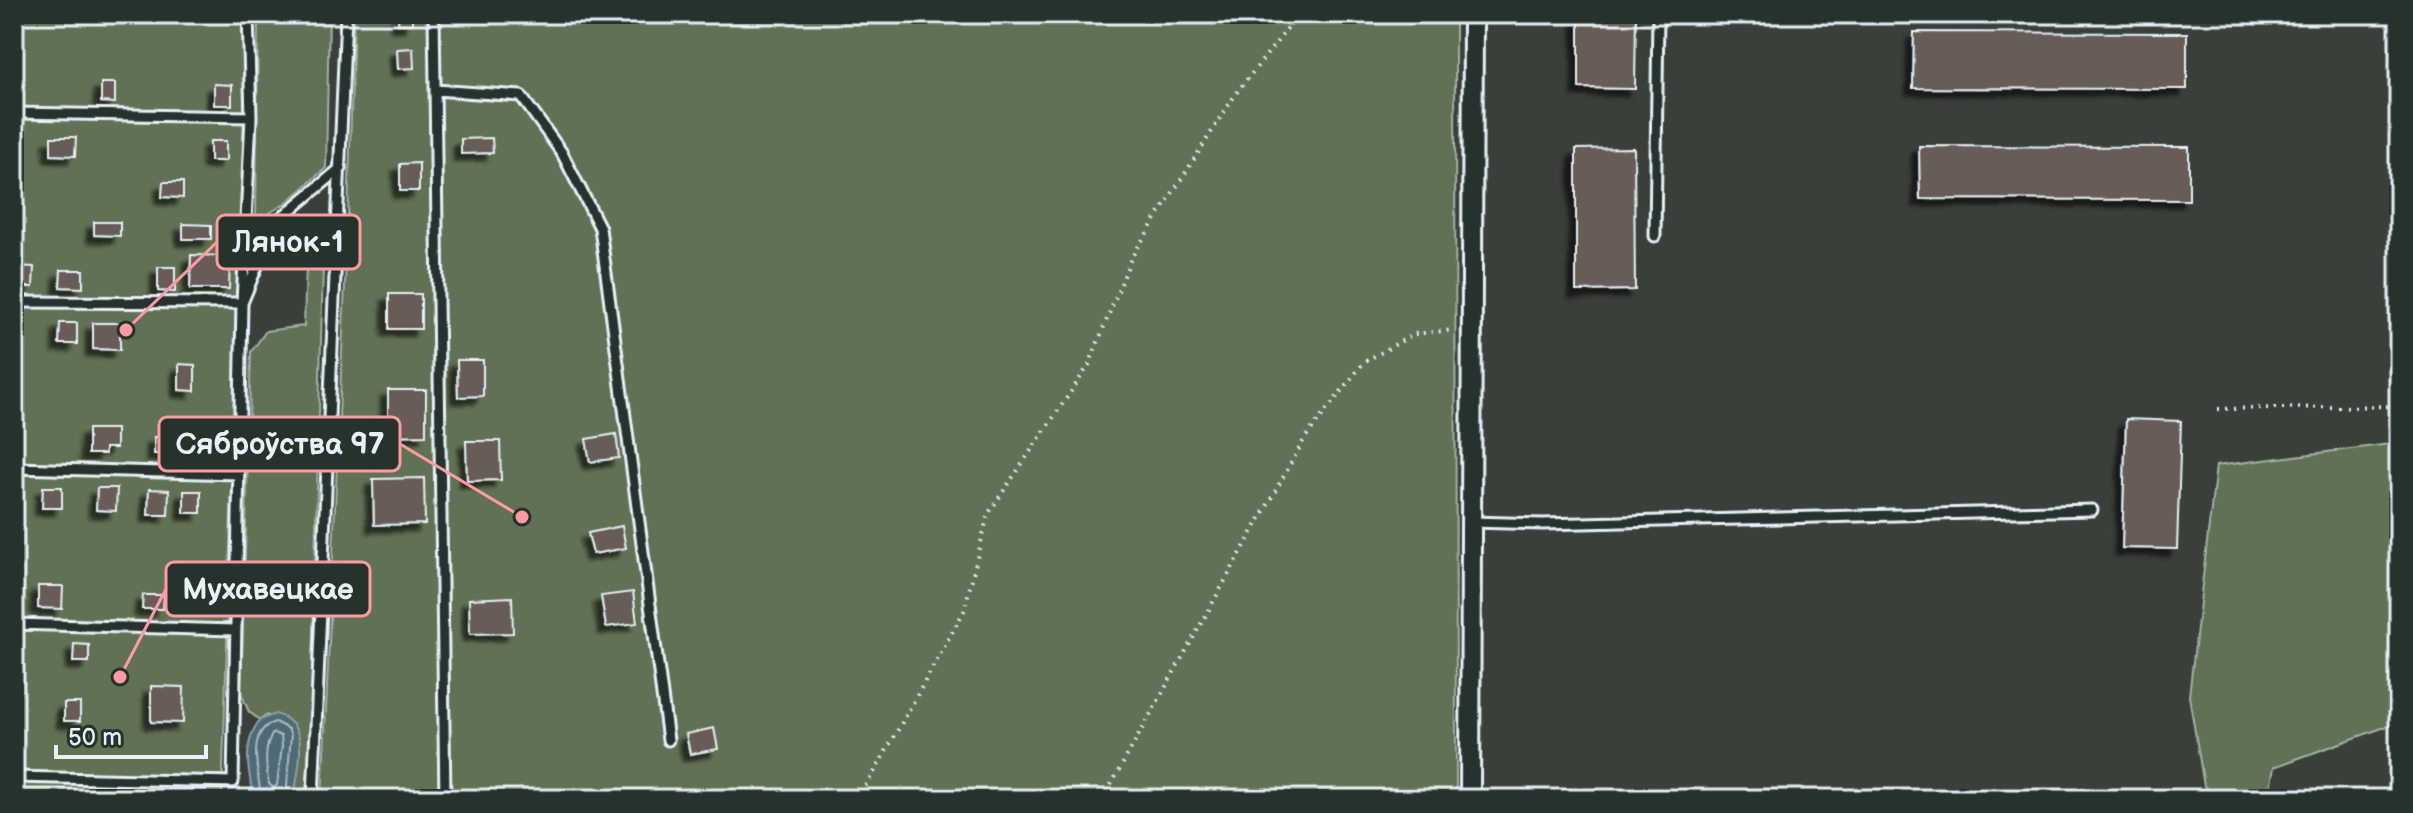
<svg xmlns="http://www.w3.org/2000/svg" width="2413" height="813" viewBox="0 0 2413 813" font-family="'Balsamiq Sans',sans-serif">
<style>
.green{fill:#607154;stroke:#a4b1a6;stroke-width:2}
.water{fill:#4f6a75;stroke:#8ca0a9;stroke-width:2}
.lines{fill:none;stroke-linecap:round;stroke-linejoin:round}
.shore{stroke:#abbbc4;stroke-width:2}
.building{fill:#685d56;stroke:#e8f1f8;stroke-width:2;filter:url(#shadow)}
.lane-casing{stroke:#e8f1f8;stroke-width:15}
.street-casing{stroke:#e8f1f8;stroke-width:24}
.path{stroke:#e8f1f8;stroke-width:4;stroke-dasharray:2 6;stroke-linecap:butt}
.lane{stroke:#26332d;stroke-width:9}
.street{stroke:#26332d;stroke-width:18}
.leader{fill:none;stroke:#ff9aa2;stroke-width:3}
.callout-dot{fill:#ff9aa2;stroke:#26332d;stroke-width:3}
.callout{fill:#26332d;stroke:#ff9aa2;stroke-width:3}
.callout-label{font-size:30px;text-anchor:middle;font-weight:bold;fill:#e8f1f8}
</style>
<defs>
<filter id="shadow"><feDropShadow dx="-7" dy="7" stdDeviation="2" flood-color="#0009"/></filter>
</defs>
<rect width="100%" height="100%" fill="#3a4039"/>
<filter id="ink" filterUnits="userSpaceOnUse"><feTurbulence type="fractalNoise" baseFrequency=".0125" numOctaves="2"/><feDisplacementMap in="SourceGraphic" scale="16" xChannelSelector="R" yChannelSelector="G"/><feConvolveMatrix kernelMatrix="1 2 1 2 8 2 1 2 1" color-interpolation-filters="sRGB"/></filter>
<g filter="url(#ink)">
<path class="green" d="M14,14H243L244,109L222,799H14Z
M258,14H329L326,168L286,203L256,221Z
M354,14H1455L1456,799H322L348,217Z
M317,255L323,266L310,749L305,799H294L300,745L267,715L260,720L249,712L241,693L251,352L266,331L304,326L306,264Z
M2399,443V722L2274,767L2268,799H2217L2204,786L2189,696L2216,466Z"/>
<path class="water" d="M275,714C314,724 297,769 294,799H254C248,773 242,742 260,720Z"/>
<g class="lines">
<path class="shore" d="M273,733L281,736L282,746L277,785L274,788L269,784C266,768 263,747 273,733Z
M261,799C260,776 244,731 275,722L288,729L291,735L286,799"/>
</g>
<path class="building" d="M399,14H412V24H398Z
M1579,14H1636L1635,89L1579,88Z
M1914,32L2187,33V89L1913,88Z
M413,48L414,68L398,69L397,49Z
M101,83H115V103L101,102Z
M214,84L232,85V105H214Z
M51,137H76L75,156L51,155Z
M492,138L493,153L461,154V139Z
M210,141H226V161H210Z
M1919,146L2189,147V200L1920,199Z
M1634,148L1635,290L1576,291V149Z
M419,163V191H400V164Z
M163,182H183V198L162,197Z
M94,222H120V236L94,235Z
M183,224L211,225V239H183Z
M191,255L230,256L229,289H190Z
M14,266L34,267L33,287H14Z
M158,267H175V292L158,291Z
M61,270H83V288L60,287Z
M389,294H421V329H389Z
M60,323H77V344H59Z
M93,323H120V350L93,349Z
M457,360H483V396L458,397Z
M179,364L195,365V391L179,390Z
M388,390H426V435L388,436Z
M2126,419L2181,421L2177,549L2122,548Z
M88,429H116V448H105V454H88Z
M616,434L619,458L590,462L586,439Z
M154,437H170V454H154Z
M466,441H500L501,480L467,481Z
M424,478L425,524L374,525L373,479Z
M43,487H62V508H42Z
M97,488H117L116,511L96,510Z
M149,489L169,490L168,515H148Z
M184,491H201V513H184Z
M622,526L626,548L593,554L588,533Z
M38,586H63L62,609L38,608Z
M633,592L637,623L606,627L601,596Z
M143,595H164L163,609H142Z
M512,597L513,633L470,634L469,599Z
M74,644L89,645V662H73Z
M151,686L184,687L183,723L151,722Z
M64,703H80V721H64Z
M714,728L718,749L690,754L686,734Z"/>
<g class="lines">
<g class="lane-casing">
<path id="lane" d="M434,14L445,799
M435,90L521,96L562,153L600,228L668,740
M14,113L251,117
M1655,236L1658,14
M14,302L242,303L275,223L341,168
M14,468L238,474
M1471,522L1542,524L2092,510
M14,624L235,630
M14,777L233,782L242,303L251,117L248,14
M313,799L346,14"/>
</g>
<g class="street-casing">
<path id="street" d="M1470,799L1473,14"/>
</g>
<path class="path" d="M2218,409L2399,406
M856,799L875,771L964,611L988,514L1089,365L1131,258L1237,92L1299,14
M1103,799L1305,438L1364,362L1414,334L1453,330"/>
<use href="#lane" class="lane"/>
<use href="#street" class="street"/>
</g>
</g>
<path class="leader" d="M126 330L217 242M522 517L400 444M120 677L166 589"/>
<g class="callout-dot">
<circle cx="126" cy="330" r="8"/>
<circle cx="522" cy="517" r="8"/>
<circle cx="120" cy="677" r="8"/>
</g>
<g class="callout">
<rect x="217" y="215" width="143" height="54" rx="8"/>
<rect x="159" y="417" width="241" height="54" rx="8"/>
<rect x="166" y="562" width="204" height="54" rx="8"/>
</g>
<g class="callout-label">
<text x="288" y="252">Лянок-1</text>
<text x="280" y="454">Сяброўства 97</text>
<text x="268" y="599">Мухавецкае</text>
</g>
<rect width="2413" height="813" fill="none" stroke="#26332d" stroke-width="48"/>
<rect x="24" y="24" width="2365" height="765" fill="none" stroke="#e8f1f8" stroke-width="3" filter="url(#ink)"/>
<path d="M56 745v12h150v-12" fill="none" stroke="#e8f1f8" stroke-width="4"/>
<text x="68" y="745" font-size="24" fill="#e8f1f8" stroke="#26332d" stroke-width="6" paint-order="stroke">50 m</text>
</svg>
